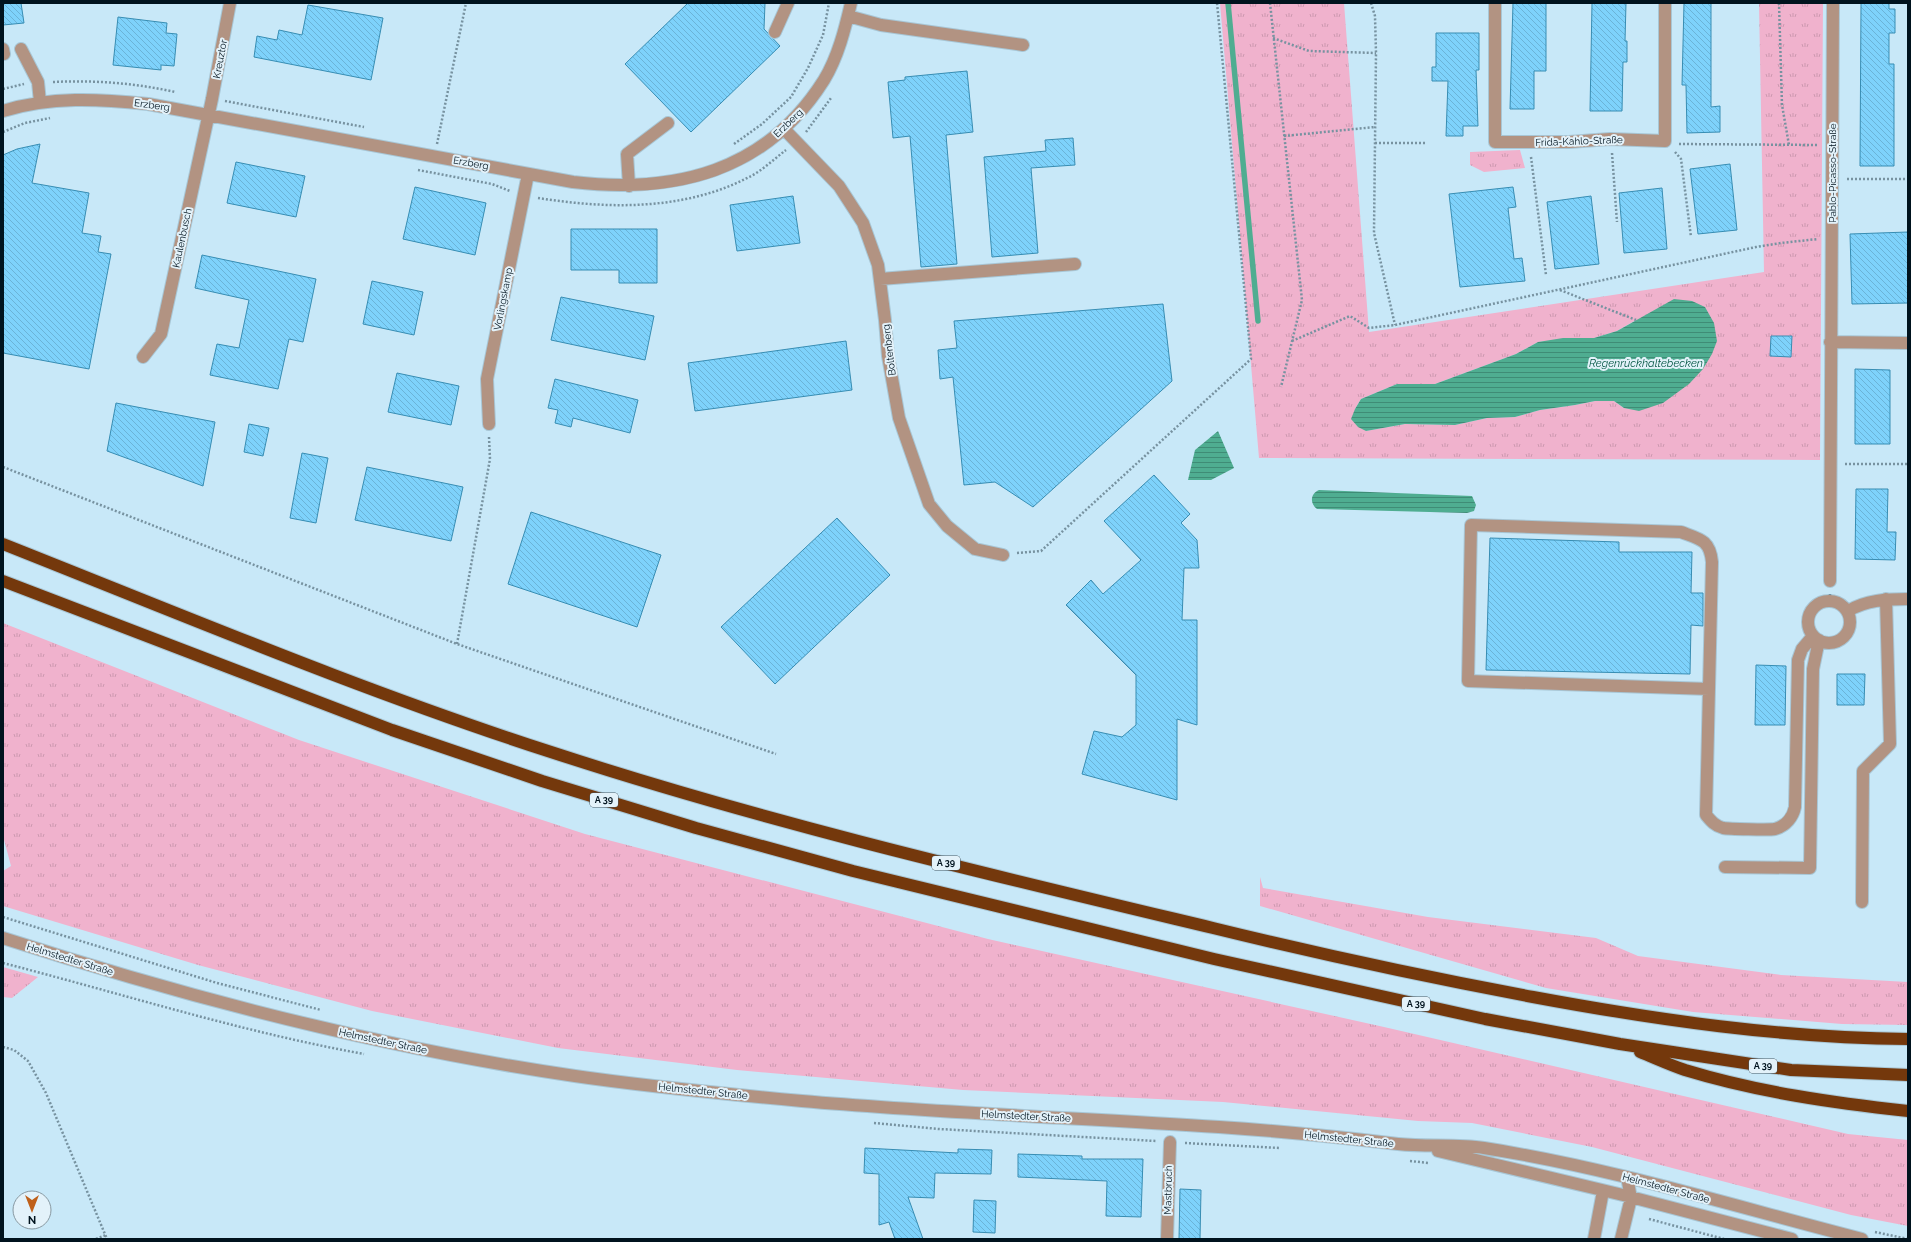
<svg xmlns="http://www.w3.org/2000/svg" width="1911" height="1242" viewBox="0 0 1911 1242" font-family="Raleway,sans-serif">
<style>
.grass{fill:url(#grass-tufts);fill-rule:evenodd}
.water{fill:url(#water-rules)}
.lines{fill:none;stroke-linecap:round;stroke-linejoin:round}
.stream{stroke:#4fad91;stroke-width:5.5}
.building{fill:url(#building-back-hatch);stroke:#378db3}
.minor-casing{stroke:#a8c6d5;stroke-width:14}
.highway-casing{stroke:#a8c6d5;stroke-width:14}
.path{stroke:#7792a0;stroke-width:2.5;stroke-dasharray:2 2;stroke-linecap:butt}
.minor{stroke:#b29382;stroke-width:12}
.highway{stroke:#74380c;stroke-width:12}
.labels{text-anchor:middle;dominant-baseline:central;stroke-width:4;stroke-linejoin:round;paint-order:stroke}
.shield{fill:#e3f2fa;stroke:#445660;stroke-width:1}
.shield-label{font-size:9px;font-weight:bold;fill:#00131e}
.street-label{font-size:10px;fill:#00131e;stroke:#e3f2fa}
.water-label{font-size:11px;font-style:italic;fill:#055744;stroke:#e3f2fa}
</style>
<defs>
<pattern id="grass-tufts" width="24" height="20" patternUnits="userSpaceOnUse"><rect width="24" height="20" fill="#f0b2cd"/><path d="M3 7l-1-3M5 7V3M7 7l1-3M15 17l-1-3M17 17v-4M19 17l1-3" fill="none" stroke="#cc98b0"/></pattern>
<pattern id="water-rules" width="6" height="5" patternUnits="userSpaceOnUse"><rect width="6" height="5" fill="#4fad91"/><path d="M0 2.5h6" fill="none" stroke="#3f8c76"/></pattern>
<pattern id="building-back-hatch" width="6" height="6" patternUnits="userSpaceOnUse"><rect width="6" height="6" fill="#7ed2fb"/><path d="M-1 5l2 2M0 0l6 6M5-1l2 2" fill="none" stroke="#6bb3d7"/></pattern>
</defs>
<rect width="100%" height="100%" fill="#c8e8f8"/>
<path class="grass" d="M1220,3H1344L1369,332L1764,272L1759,3H1823L1820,460L1259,458ZM1636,320L1624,408L1614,401H1595L1575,405L1540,410L1515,417L1487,418L1455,425L1405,424L1366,431L1355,409L1361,399L1397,384H1435L1516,354L1538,342L1578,338H1594L1617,331Z
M1520,150L1525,168L1484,172L1470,165V152Z
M3,623L299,740L585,834L988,939L1384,1027L1848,1134L1908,1140V1226L1851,1215L1592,1147L1472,1123L1418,1121L1223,1102L963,1090L737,1070L558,1048L372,1011L198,965L3,906V871L11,866L3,836Z
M1260,877L1263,888L1428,917L1596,938L1638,956L1781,975L1908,982V1025L1842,1024L1693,1012L1546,988L1260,906Z
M3,967L38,977L12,998L3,997Z"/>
<path class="water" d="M1674,299L1692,301L1705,307L1714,323L1717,341L1712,354L1703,369L1689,384L1663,403L1639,411L1624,408L1614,401H1595L1575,405L1540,410L1515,417L1487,418L1455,425L1405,424L1366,431L1358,427L1351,419L1355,409L1361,399L1397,384H1435L1516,354L1538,342L1563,338H1594L1617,331Z
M1218,431L1234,468L1211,480H1188L1195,450Z
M1319,490L1472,496L1476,505L1474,511L1467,513L1317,509C1309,503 1311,493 1319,490Z"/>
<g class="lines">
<path class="stream" d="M1228,3L1258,321"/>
</g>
<path class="building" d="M3,3H21L24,23L3,25Z
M688,3H765L764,29L780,46L691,132L625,64Z
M1513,3H1546V71H1534V109H1510Z
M1592,3H1626L1625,41H1627V62H1623L1622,111H1590Z
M1684,3H1711V107L1720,106V132L1687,133L1686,85H1682Z
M1861,3H1889V9H1895V33H1889V64H1894V166H1860Z
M308,5L383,18L371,80L254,57L257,36L277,40L279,30L302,35Z
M118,17L167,23L166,33L177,34L174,66L161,65V70L113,65Z
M1436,33H1479V70H1476L1478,126H1463V136H1446L1448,81H1432V67H1436Z
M967,71L973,132L946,135L957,264L921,267L910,136L893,138L888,82L905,80V77Z
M1073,138L1075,165L1031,168L1038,253L992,257L984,157L1046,151L1045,140Z
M40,144L32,183L89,193L82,233L101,236L98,252L111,254L89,369L3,353V155L17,149Z
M236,162L305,176L296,217L227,203Z
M1730,164L1737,230L1698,234L1690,169Z
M415,187L486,203L475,255L403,239Z
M1513,187L1516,207L1508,208L1514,259L1522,258L1525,281L1460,287L1449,194Z
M1662,188L1667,249L1624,253L1619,193Z
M793,196L800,243L737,251L730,205Z
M1591,196L1599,264L1555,269L1547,202Z
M571,229H657V283H619V270H571Z
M1908,232V303L1852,304L1850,234Z
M202,255L316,279L303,342L289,339L278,389L210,375L217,344L239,348L249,300L195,288Z
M372,281L423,292L414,335L363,324Z
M561,297L654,316L645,360L551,340Z
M1163,304L1172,381L1033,507L995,482L964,485L953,377L940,379L938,350L957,348L954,321Z
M1771,336H1792L1791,357L1770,356Z
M846,341L852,390L695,411L688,363Z
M1855,369L1890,370V444H1855Z
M397,373L459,386L451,425L388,412Z
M555,379L638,400L630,433L573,418L571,427L555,423L558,410L548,408Z
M116,403L215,422L203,486L107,451Z
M249,424L269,428L263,456L244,452Z
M302,453L328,458L316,523L290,518Z
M367,467L463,487L451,541L355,520Z
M1154,475L1190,514L1181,523L1197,540L1199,568H1184L1182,620H1197V725L1177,719V800L1082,774L1094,731L1122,737L1136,725V675L1066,605L1091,580L1103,594L1141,560L1104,521Z
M1856,489H1888L1887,532H1896L1895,560L1855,559Z
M531,512L661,555L637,627L508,584Z
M837,518L890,575L775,684L721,627Z
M1490,538L1619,542V552H1692L1691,593H1703V626L1691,625L1690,674L1486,670Z
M1756,665L1786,666L1785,725H1755Z
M1837,674H1865L1864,705H1837Z
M865,1148L958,1153V1149L992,1150L991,1174L935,1173L934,1198L908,1197L923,1239H895L889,1222L879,1225V1174L864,1173Z
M1018,1154L1082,1156V1159H1143L1141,1217L1106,1216L1107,1181L1018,1177Z
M1180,1189L1201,1190L1200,1239H1179Z
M974,1200L996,1201L995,1233L973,1232Z"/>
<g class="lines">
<g class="minor-casing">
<path id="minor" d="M1495,3V142H1569L1610,139L1665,141V3
M848,16L881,25L1023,45
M775,32L788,3
M3,49L4,54
M21,49L38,82L40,102
M3,111C51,96 99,99 148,104L573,182C675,194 766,172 824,80C838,57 845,29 851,3
M784,129L839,186L863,223L878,265L885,320L888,356L899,418L929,504L947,526L975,549L1003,555
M629,186L627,154L668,123
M880,279L1075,264
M1830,342L1908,343
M143,357L161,334L212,99L230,3
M489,424L487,379L528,174
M1830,581L1833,3
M1808 622a21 21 0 1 1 42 0a21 21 0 1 1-42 0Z
M1848,611C1866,600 1887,599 1908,599
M1709,689L1468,681L1471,525L1681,532C1700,539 1710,540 1712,562L1706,815C1711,821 1715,826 1723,828C1729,829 1769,830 1775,829C1786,826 1793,817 1795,807L1798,660L1802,649L1813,636
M1725,867L1810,868L1813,669L1819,640
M1862,902L1863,771L1890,744L1886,599
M3,938C189,998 381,1048 575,1076C650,1087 726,1094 802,1101C940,1113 1080,1118 1219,1127C1279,1131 1339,1137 1398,1144C1427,1147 1456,1144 1484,1148C1612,1168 1737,1207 1862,1239
M1438,1151L1623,1195L1792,1239
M1167,1239L1170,1142
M1594,1239L1603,1191
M1621,1239L1631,1198L1627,1177"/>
</g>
<g class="highway-casing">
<path id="highway" d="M3,544C185,616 365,692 551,752C768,823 991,875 1213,928C1319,954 1426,977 1533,997C1657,1020 1782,1038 1908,1039
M3,581L392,730L542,781L696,828L853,871L1214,959L1485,1019L1620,1044L1791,1070L1908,1075
M1640,1052C1655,1058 1670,1065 1685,1070C1757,1092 1834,1103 1908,1111"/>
</g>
<path class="path" d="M1270,3L1302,300L1281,387
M1371,3L1375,16L1376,53L1374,233L1395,325
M1779,3L1782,105L1789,145
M1273,38L1309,51L1376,53
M53,82C94,80 135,83 175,92
M3,89L24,84
M225,101L364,127
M3,132L25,123L50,118
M806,132L831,98
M1284,136L1375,127
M1375,143H1426
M437,144L466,3
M734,144L762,124L791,97L808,68L823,35L829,3
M1679,144L1818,145
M1675,152L1681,159L1691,237
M1612,153L1617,222
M1531,157L1546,275
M418,170L492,184L510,191
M1847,179H1908
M538,198C608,209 684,211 749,177C762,171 774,159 786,150
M1560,290L1636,320
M1292,341L1350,316L1369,328L1395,325L1756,247L1781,243L1818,239
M1845,464H1908
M3,467L457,644L776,754
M1017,553L1041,551L1251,359L1217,3
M1830,594V600
M457,644L490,459L489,437
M3,917L217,983L321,1010
M3,963C123,994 242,1032 364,1054
M3,1047L14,1050L28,1061L46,1093L107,1239
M874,1123L939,1129L1156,1141
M1185,1143L1280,1148
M1410,1161L1429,1163
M1649,1219L1724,1239
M1875,1232L1908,1239
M96,1239L106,1235"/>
<use href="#minor" class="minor"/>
<use href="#highway" class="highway"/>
</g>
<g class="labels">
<g class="shield">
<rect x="590" y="793" width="28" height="14" rx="3"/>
<rect x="932" y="856" width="28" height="14" rx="3"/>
<rect x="1402" y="997" width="28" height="14" rx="3"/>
<rect x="1749" y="1059" width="28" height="14" rx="3"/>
</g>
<g class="shield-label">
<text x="604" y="800">A 39</text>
<text x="946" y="863">A 39</text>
<text x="1416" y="1004">A 39</text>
<text x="1763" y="1066">A 39</text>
</g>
<g class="street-label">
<text transform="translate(220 59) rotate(-79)">Kreuztor</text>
<text transform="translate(152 105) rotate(8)">Erzberg</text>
<text transform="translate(788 123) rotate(-44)">Erzberg</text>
<text transform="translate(1579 141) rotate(-2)">Frida-Kahlo-Straße</text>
<text transform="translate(471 163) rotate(10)">Erzberg</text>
<text transform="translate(1832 173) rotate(-90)">Pablo-Picasso-Straße</text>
<text transform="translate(182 238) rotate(-78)">Kaulenbusch</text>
<text transform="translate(503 299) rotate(-79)">Vorlingskamp</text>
<text transform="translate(889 350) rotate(-97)">Boltenberg</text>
<text transform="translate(70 959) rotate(17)">Helmstedter Straße</text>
<text transform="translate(383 1041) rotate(12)">Helmstedter Straße</text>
<text transform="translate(703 1091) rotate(6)">Helmstedter Straße</text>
<text transform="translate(1026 1116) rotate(3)">Helmstedter Straße</text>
<text transform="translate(1349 1139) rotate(6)">Helmstedter Straße</text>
<text transform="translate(1666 1188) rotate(15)">Helmstedter Straße</text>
<text transform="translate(1168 1190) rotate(-89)">Mastbruch</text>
</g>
<g class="water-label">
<text x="1646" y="363">Regenrückhaltebecken</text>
</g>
</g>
<rect width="1911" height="1242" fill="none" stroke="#00131e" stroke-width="8"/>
<g transform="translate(32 1210) rotate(180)"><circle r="19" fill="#e3f2fa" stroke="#8899a2"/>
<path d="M0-3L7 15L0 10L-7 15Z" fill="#bf601a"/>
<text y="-6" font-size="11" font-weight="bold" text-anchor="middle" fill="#00131e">N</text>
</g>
</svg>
